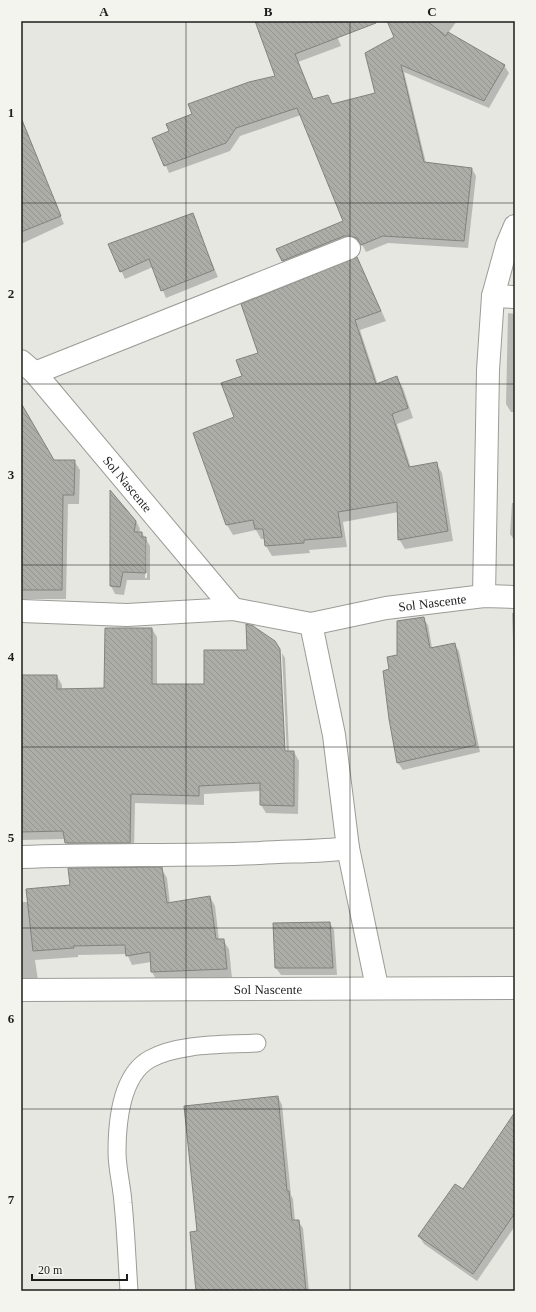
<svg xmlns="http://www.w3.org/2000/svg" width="536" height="1312" viewBox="0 0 536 1312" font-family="Georgia,serif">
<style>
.shadow{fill:#0003;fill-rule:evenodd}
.building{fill:url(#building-back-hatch);stroke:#82827e}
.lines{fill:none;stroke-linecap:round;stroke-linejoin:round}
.service-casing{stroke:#9c9b97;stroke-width:19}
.minor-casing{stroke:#9c9b97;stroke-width:24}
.service{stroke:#fff;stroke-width:17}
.minor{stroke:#fff;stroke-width:22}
.grid{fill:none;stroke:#1d1d1b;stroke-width:1;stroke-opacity:0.55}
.labels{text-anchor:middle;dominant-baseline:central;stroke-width:4;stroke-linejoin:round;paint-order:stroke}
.street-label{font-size:13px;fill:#1d1d1b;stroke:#f4f4ef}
.neatline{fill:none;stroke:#1d1d1b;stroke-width:1.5}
.grid-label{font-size:13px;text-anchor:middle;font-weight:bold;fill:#1d1d1b}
</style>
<defs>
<pattern id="building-back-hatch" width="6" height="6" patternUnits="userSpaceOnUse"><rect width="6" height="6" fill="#adada8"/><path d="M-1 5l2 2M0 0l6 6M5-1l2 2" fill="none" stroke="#949490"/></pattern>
</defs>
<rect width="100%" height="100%" fill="#e7e7e2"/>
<path class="shadow" d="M256,21H331L341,46L298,62L314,100L332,105L377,94L395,37L388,21H457L448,33L504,65L509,73L489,108L404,72L426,163L472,169L476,176L468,248L388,243L366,252L363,246L355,243L287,268L277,250L344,222L301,115L240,136L230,151L169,173L154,138L170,131L194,114L277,76Z
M30,143L64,224L21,244V147Z
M192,215L218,277L166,298L153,267L125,279L109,245Z
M357,258L386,321L360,330L378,385L397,378L403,388L413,418L397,424L411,468L436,463L442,473L453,541L405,549L399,539L398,512L343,522L347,547L309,550L310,553L272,556L266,546L265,539H261L256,530L233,535L227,525L235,418L243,376L259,354Z
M508,313L515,314V412H511L506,404Z
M21,437L54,461H74L80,470L79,504H68L66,599H21Z
M512,503H515V541L510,534Z
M136,521L140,529L139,533H142L150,546V580H127L124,595L115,594L111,586ZM145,541L147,543V578H145Z
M512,613H515V694Z
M423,618L428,625L432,648L454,644L459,651L480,752L403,770L398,763L390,718L391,670Z
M152,629L157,637V685L285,756H287L282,653L285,658L289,752H294L299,761L298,814L266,813L261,805V791L204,794V805L135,803L134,851L71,852L65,839L21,840V677L57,676L62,685V690L105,689Z
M161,868L167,878L170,904L210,897L215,906L219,940H223L229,949L232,978L157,981L152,972L151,962L132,965L127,954L78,955V957L35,960L38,980H21V902H29L71,886Z
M330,923L334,930L337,975H281L276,968Z
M278,1097L282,1105L291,1195L293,1199L295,1221H298L303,1228L309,1291H197L198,1232Z
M515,1116V1226L477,1281L424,1244L419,1236L463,1191Z"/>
<path class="building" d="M255,21H376V23L295,54L313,99L328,95L332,104L375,93L365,53L394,37L387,21H427L446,36L448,32L505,65L484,101L401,65L424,162L472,168L464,241L383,236L361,245L357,238L350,236H344L282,261L276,249L343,221L297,108L236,128L226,143L164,166L152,138L169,131L166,124L192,114L188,104L249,82L275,76Z
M22,120L61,216L21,232V121Z
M193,213L214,270L161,291L149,259L120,272L108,244Z
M357,257L381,311L355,320L376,384L397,376L408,408L392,414L409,467L437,462L448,531L398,540L397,502L338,512L342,537L304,540V543L265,546L263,529H255L253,520L226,525L193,433L234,417L221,383L242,376L236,360L258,353L241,304Z
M21,403L54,460H75L74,495H63L62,590H21Z
M110,490L136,521L134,532H142V537H146V573L123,572L120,587L110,586Z
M424,617L430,648L455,643L476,745L397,763L389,719L383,671L389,669L387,657L397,655V621Z
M246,624L253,626L275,641L280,649L285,751H294V806L260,805V783L199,786V796L131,794L130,843H65L63,831L21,832V675H57V689L104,688L105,628H152V684H204V650H247Z
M162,867L167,903L210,896L216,939H224L227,969L151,972L150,952L126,956L125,945L73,946L74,948L33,951L26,889L70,885L68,868Z
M330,922L333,968H275L273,923Z
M278,1096L287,1191H289L292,1220H299L306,1291H196L190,1232L197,1231L184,1106Z
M515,1112V1213L473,1274L418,1236L455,1184L463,1189Z"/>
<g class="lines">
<g class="service-casing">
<path id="service" d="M129,1291C127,1262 126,1232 123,1203C122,1186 117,1169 117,1152C117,1123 121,1075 150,1059C179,1043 224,1045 257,1043"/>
</g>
<g class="minor-casing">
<g id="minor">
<path d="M493,296L515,297"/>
<path id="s1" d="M21,361L35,373L233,609"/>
<path d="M35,373L349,248"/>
<path d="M484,596L488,370L493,296L507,245L515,226"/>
<path id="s2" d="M21,611L127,615L233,609L311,624L386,608L484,596L515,597"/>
<path d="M311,624L334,735L348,848L377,987"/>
<path d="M21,857C101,854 181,856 260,853C290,851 319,852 348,848"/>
<path id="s3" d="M21,990L515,988"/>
</g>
</g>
<use href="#service" class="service"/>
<use href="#minor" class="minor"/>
</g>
<path class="grid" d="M186,21V1291M350,21V1291M21,203H515M21,384H515M21,565H515M21,747H515M21,928H515M21,1109H515"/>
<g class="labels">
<g class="street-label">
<text stroke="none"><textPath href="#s1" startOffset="163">Sol Nascente</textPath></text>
<text stroke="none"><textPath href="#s2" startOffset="415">Sol Nascente</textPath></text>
<text stroke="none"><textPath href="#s3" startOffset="247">Sol Nascente</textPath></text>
</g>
</g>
<rect width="536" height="1312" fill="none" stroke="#f4f4ef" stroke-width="44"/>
<path d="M32 1274v6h95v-6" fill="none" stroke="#1d1d1b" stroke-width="2"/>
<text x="38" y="1274" font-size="12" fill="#1d1d1b" stroke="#f4f4ef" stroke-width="3" paint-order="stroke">20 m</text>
<rect x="22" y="22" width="492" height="1268" class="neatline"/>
<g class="grid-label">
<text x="104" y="16">A</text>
<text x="268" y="16">B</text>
<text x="432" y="16">C</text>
<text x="11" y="117">1</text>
<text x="11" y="298">2</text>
<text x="11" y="479">3</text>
<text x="11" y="661">4</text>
<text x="11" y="842">5</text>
<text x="11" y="1023">6</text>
<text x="11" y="1204">7</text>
</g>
</svg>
